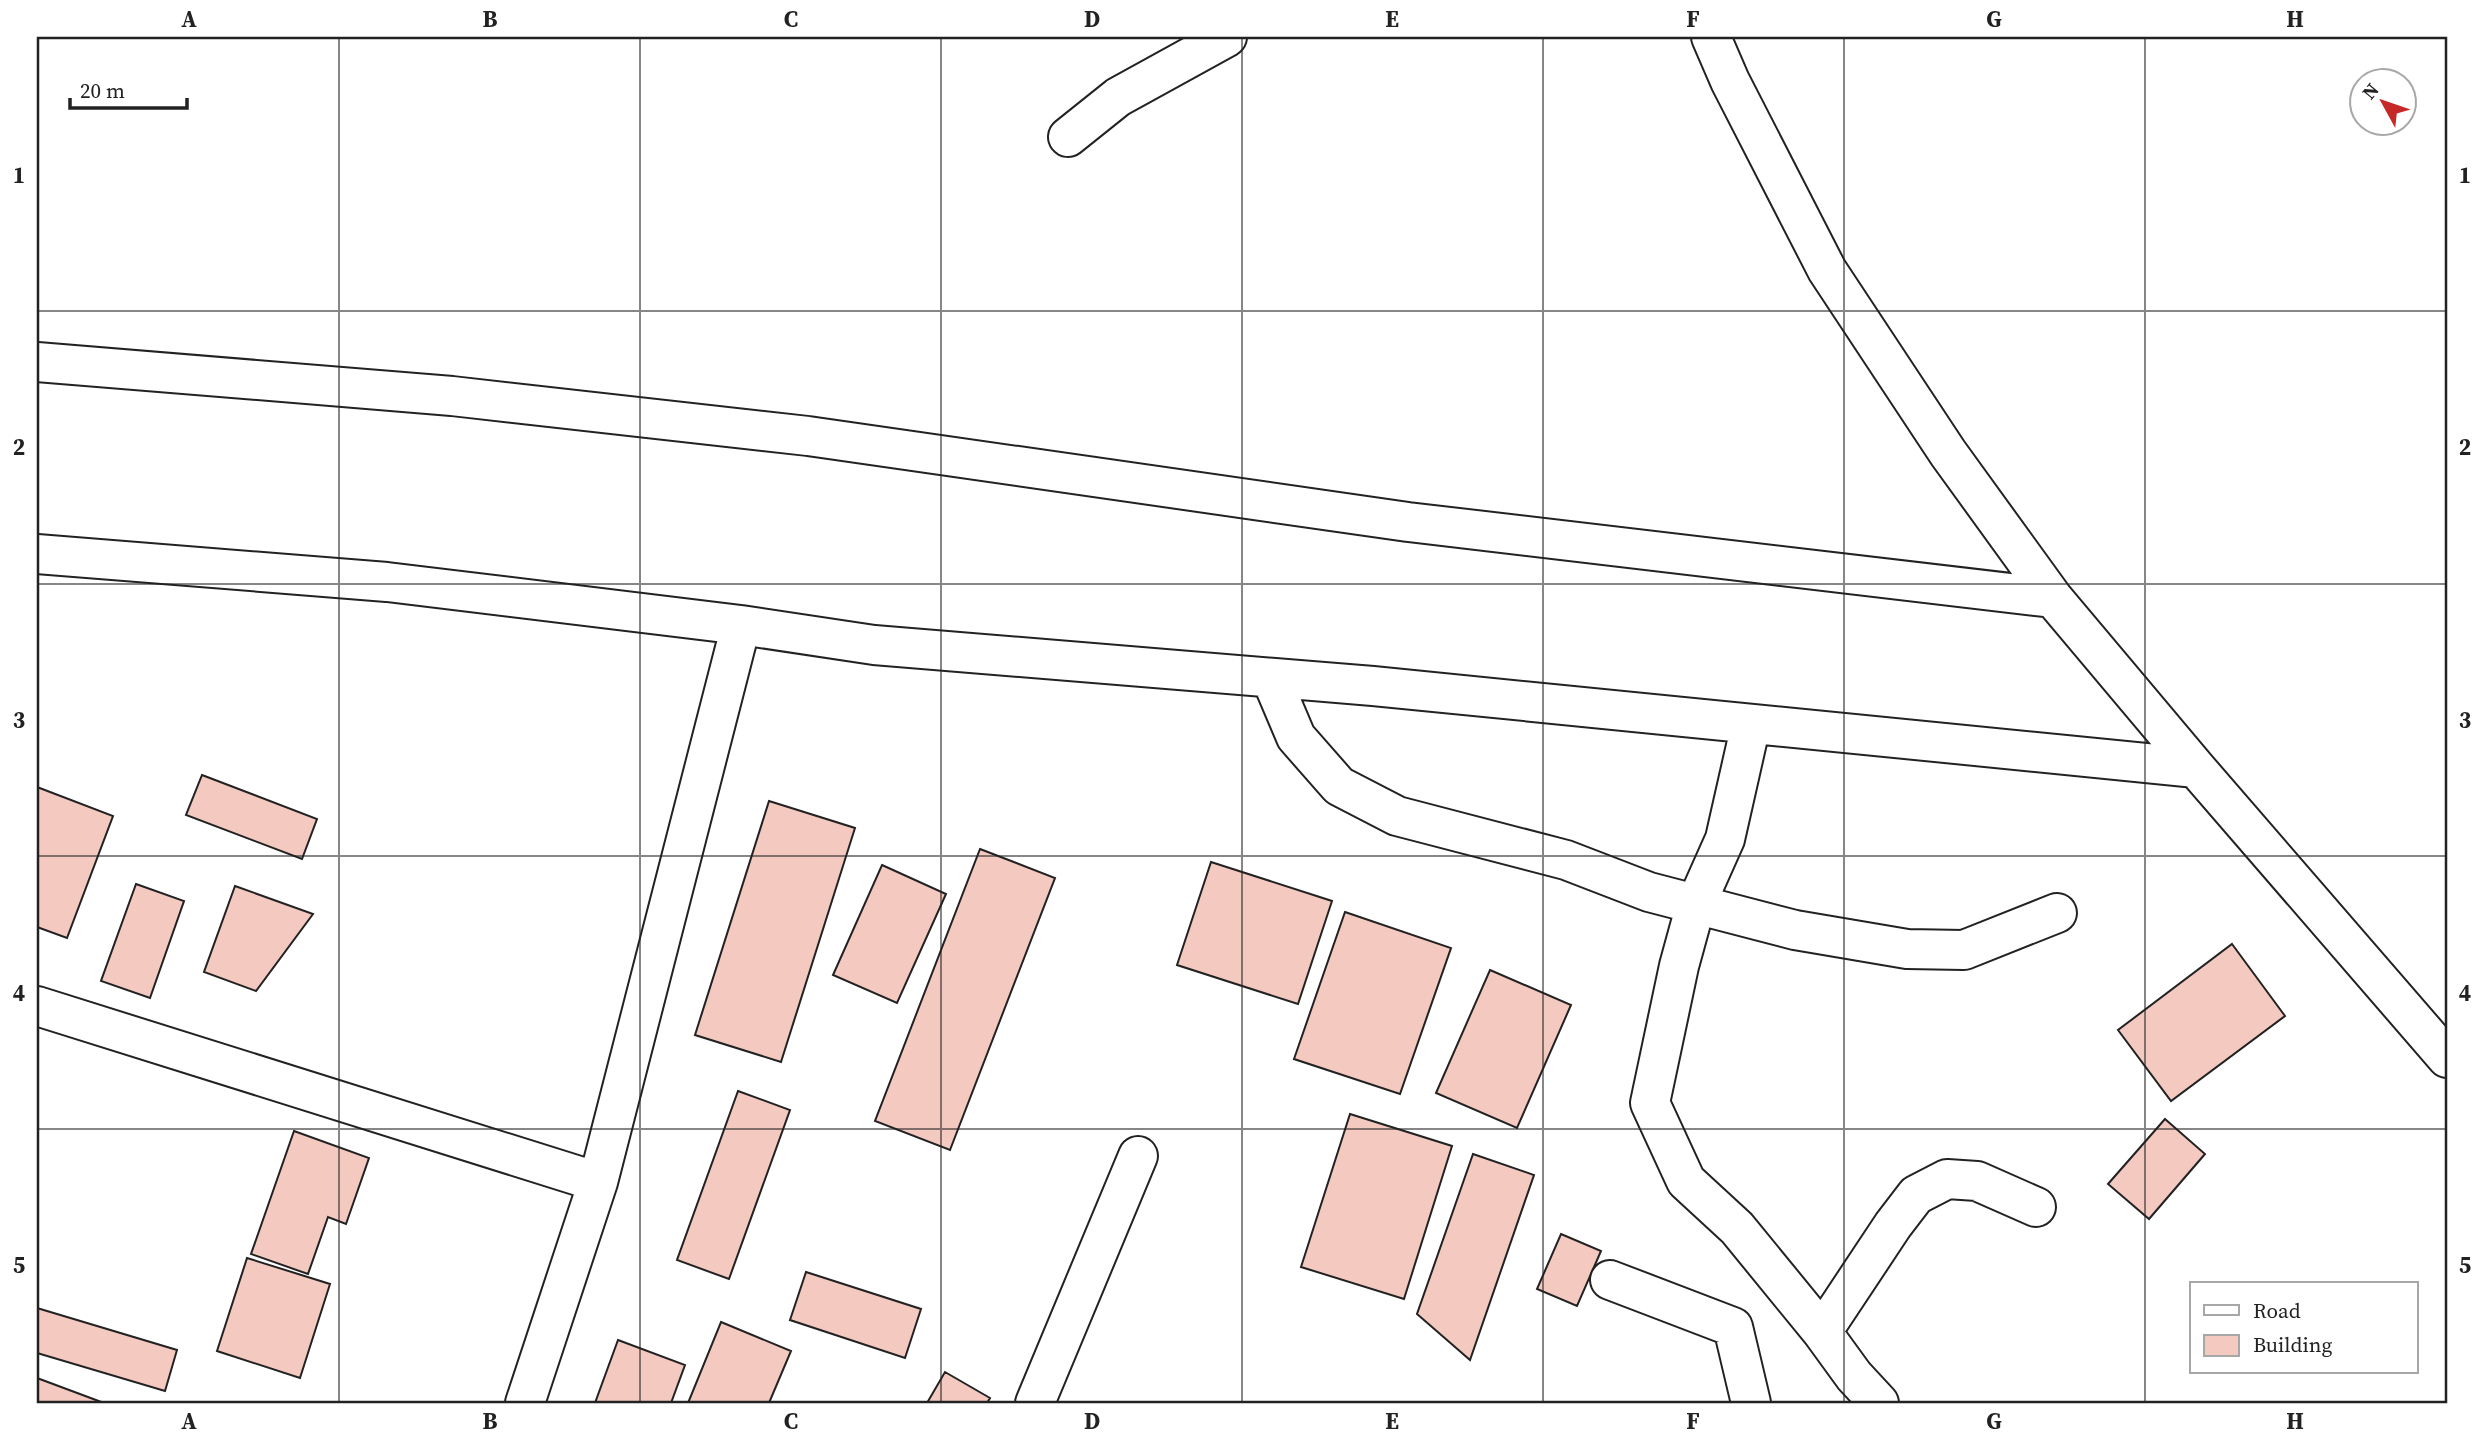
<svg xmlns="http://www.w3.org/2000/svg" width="2484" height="1440" viewBox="0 0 2484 1440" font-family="'Source Serif 4',serif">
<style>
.building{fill:#f3c9c0;stroke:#222;stroke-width:2}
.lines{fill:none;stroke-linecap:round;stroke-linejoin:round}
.minor-casing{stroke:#222;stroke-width:42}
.minor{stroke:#fff;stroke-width:38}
.grid{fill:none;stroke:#222;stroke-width:2;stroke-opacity:0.55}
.neatline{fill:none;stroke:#222;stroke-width:2.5}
.grid-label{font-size:23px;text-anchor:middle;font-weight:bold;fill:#222}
</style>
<rect width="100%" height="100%" fill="#fff"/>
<path class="building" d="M202,775L317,819L302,859L186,815Z
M37,787L113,816L67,938L37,927Z
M769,801L855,828L781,1062L695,1035Z
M980,849L1055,878L950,1150L875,1121Z
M1211,862L1332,901L1298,1004L1177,965Z
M882,865L946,894L897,1003L833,975Z
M136,884L184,901L150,998L101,981Z
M235,886L313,914L256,991L204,972Z
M1345,912L1451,948L1400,1094L1294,1059Z
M2232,944L2285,1016L2171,1101L2118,1030Z
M1490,970L1571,1005L1517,1128L1436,1093Z
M738,1091L790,1110L729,1279L677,1260Z
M1350,1114L1452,1146L1404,1299L1301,1267Z
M2165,1119L2205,1154L2149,1219L2108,1184Z
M294,1131L369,1158L346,1224L328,1217L308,1274L251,1254Z
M1473,1154L1534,1175L1470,1360L1417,1314Z
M1561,1234L1601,1251L1577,1306L1537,1289Z
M247,1258L330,1284L300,1378L217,1351Z
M806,1272L921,1309L905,1358L790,1320Z
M37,1308L177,1350L165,1391L37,1353Z
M721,1322L791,1351L769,1403H688Z
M618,1340L685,1365L671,1403H595Z
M945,1372L990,1398L987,1403H927Z
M37,1378L104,1403H37Z"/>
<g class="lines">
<g class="minor-casing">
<path id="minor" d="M1711,37L1730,81L1827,270L1948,453L2053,598L2196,768L2447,1058
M1068,137L1118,97L1227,37
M37,362L452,396L808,436L1408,522L2053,598
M37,554L387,582L741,625L874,645L1373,686L2196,768
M1271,678L1296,737L1339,786L1397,816L1566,860L1649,892L1795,930L1907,949L1964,950L2057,913
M1751,724L1725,839L1696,904L1679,966L1650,1103L1686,1181L1737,1228L1822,1332L1854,1376L1879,1403
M37,1006L598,1182
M1610,1280L1733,1327L1751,1403
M1822,1332L1893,1225L1916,1195L1947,1179L1977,1181L2036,1207
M525,1403L598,1182L741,625
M1035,1403L1138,1156"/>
</g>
<use href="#minor" class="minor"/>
</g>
<path class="grid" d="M339,37V1403M640,37V1403M941,37V1403M1242,37V1403M1543,37V1403M1844,37V1403M2145,37V1403M37,311H2447M37,584H2447M37,856H2447M37,1129H2447"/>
<rect width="2484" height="1440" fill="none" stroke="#ffffff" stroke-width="77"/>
<rect x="2190" y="1282" width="228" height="91" fill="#ffffff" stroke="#a7a7a7" stroke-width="2"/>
<rect x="2204" y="1305" width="35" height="10" fill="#ffffff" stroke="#a7a7a7" stroke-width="2"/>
<text x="2253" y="1318" font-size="21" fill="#222222">Road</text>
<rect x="2204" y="1335" width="35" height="21" fill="#f3c9c0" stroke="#a7a7a7" stroke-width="2"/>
<text x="2253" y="1352" font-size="21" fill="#222222">Building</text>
<g transform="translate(2383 102) rotate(310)"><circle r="33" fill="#ffffff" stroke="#a7a7a7" stroke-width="2"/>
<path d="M0-5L12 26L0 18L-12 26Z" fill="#c62828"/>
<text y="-10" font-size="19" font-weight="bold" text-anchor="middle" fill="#222222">N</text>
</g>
<path d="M70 98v10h117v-10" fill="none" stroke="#222222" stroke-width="3.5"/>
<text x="80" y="98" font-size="21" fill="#222222" stroke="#ffffff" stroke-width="5" paint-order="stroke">20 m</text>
<rect x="38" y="38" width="2408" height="1364" class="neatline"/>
<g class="grid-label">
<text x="189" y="27">A</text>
<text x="490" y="27">B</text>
<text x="791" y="27">C</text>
<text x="1092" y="27">D</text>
<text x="1392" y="27">E</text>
<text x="1693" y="27">F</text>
<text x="1994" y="27">G</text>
<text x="2295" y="27">H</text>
<text x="19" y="183">1</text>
<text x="2465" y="183">1</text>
<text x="19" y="455">2</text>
<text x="2465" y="455">2</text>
<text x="19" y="728">3</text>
<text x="2465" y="728">3</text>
<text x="19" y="1001">4</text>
<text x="2465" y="1001">4</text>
<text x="19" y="1273">5</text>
<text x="2465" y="1273">5</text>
<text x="189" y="1429">A</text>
<text x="490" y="1429">B</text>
<text x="791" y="1429">C</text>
<text x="1092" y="1429">D</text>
<text x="1392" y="1429">E</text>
<text x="1693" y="1429">F</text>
<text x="1994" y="1429">G</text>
<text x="2295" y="1429">H</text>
</g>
</svg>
